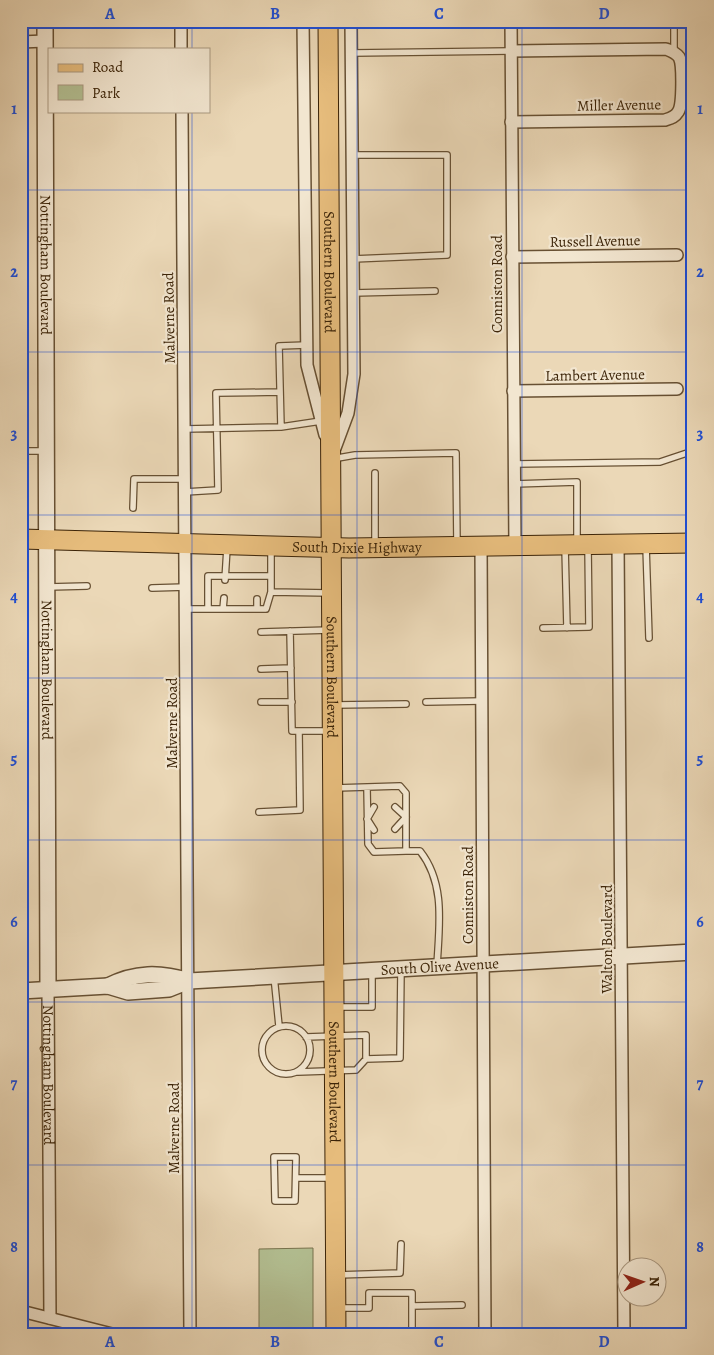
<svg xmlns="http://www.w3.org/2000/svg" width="714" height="1355" viewBox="0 0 714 1355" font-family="Alegreya,serif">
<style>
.green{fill:#b3bf92;stroke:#77714c}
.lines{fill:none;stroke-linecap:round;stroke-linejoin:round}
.service-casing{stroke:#675033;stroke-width:8}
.minor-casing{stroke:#675033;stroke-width:14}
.tertiary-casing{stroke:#675033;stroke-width:18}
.primary-casing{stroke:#3b2307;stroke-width:21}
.service{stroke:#f2e6d0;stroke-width:5.5}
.minor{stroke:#f2e6d0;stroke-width:11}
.tertiary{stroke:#f2e6d0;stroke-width:15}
.primary{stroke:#e6bc7c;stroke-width:19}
.grid{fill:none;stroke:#1d4ed8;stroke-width:1;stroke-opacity:0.55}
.labels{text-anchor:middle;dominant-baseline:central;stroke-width:4.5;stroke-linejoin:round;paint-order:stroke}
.street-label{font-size:15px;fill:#3b2307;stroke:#f2e6d0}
.neatline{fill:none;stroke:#1d4ed8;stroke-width:2}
.grid-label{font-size:16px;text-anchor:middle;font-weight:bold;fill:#1d4ed8}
</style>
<rect width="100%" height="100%" fill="#ebd8b7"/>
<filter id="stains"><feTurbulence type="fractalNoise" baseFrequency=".004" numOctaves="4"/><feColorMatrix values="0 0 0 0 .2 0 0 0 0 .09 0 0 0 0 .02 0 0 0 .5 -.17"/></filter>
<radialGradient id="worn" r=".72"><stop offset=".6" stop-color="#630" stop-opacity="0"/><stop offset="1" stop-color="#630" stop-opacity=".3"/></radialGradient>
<path class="green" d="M313,1248V1334H259V1249Z"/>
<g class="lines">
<g class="service-casing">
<path id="service" d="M674,21V52
M352,53L511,51
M352,155H447V255L353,259
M353,293L435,291
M281,427L321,421
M185,429L281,427L279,346L307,345
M21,451H46
M332,459L355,455L456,453L457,545
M514,464L660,462L693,451
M514,484L577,482V543
M185,492L218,490L216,393L280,392
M133,508L134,479H185
M375,546V473
M646,546L649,638
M565,547L567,628
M225,580L227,548
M48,587L87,586
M152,588L186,587
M271,592V549
M257,599V609
M186,609H266L271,592L330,593
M208,609V576H271
M223,609L224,598
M543,628L589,627L588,547
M290,631L292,731H330
M261,632L330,630
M261,669L291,668
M261,702H292
M426,702L482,701
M335,705L406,704
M335,788L400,786L406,793V851H420C446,884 439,926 437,966
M367,788L368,844L374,852L406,851
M374,807L367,819L374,830
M259,812L300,810L299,731
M395,829L406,817L395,807
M274,976L279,1026
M338,1007H372V971
M262 1050a24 24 0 1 1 48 0a24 24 0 1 1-48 0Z
M366,1059L400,1058L401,969
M298,1072L356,1070L366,1059V1035L306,1037
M274,1157H296L295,1201H275Z
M296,1178H331
M337,1275L400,1273L401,1244
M412,1306L462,1305
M338,1308H369V1293H412V1334
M647,1334H677"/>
</g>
<g class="minor-casing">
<g id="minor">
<path d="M181,21V49"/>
<path d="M303,21L307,365L325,435"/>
<path d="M511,21L515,546"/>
<path d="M21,42L45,41"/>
<path d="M511,51L666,49C671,51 675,52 679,57C683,64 683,105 678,112C675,117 671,118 665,120L511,122"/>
<path d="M182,111L190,1334"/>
<path d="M512,257L677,255"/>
<path d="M513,391L677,389"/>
<path d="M335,448L348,413L354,374L351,21"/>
<path d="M618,544L624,1334"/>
<path d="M481,546L485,1334"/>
<path id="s1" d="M48,990L50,1318"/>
<path d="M21,1311L112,1334"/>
</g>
</g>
<g class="tertiary-casing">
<g id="tertiary">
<path id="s2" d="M45,21L48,990"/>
<path d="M108,986C135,972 160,972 189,981"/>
<path id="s3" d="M21,991L108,986L128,992L169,989L189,981L693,952"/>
</g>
</g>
<g class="primary-casing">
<g id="primary">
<path id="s4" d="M328,21L336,1334"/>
<path id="s5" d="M21,539L349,548L693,543"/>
</g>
</g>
<use href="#service" class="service"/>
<use href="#minor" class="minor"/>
<use href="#tertiary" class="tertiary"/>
<use href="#primary" class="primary"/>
</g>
<path class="grid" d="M192,21V49M357,21V1334M522,21V1334M192,111V1334M21,190H693M21,352H693M21,515H693M21,678H693M21,840H693M21,1002H693M21,1165H693"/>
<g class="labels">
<g class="street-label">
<text transform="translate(619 105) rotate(-1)">Miller Avenue</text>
<text transform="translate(595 241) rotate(-1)">Russell Avenue</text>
<text stroke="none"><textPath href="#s2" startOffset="244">Nottingham Boulevard</textPath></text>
<text stroke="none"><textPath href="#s4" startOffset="251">Southern Boulevard</textPath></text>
<text transform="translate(497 284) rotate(-90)">Conniston Road</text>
<text transform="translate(169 318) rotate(-91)">Malverne Road</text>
<text transform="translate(595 375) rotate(-1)">Lambert Avenue</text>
<text stroke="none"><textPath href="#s5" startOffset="336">South Dixie Highway</textPath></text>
<text stroke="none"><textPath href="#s2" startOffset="649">Nottingham Boulevard</textPath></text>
<text stroke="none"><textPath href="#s4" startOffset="656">Southern Boulevard</textPath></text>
<text transform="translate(172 723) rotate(-90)">Malverne Road</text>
<text transform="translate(468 895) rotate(-90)">Conniston Road</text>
<text transform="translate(607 939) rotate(-90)">Walton Boulevard</text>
<text stroke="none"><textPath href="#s3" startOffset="422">South Olive Avenue</textPath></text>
<text stroke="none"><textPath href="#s1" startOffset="85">Nottingham Boulevard</textPath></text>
<text stroke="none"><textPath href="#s4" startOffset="1061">Southern Boulevard</textPath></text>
<text transform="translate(174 1128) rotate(-90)">Malverne Road</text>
</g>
</g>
<rect width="714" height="1355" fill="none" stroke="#ebd8b7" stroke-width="55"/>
<rect x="48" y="48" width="162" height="65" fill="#f2e6d0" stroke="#a99880"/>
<rect x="58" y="64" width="25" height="8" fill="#e6bc7c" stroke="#a99880"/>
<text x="92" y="72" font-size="15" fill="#3b2307">Road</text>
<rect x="58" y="85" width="25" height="15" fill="#b3bf92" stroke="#a99880"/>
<text x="92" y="98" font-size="15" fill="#3b2307">Park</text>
<g transform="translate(642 1282) rotate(88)"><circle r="24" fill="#f2e6d0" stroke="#a99880"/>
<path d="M0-4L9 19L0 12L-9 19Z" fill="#8f2418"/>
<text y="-8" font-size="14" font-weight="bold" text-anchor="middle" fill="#3b2307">N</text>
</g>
<rect x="28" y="28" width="658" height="1300" class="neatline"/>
<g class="grid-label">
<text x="110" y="19">A</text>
<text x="275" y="19">B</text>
<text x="439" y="19">C</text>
<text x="604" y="19">D</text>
<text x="14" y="114">1</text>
<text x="700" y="114">1</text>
<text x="14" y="277">2</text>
<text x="700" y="277">2</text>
<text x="14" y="439">3</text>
<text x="700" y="439">3</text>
<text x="14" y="602">4</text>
<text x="700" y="602">4</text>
<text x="14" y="764">5</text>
<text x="700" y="764">5</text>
<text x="14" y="927">6</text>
<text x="700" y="927">6</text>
<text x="14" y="1089">7</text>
<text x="700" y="1089">7</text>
<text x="14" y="1252">8</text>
<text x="700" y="1252">8</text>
<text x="110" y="1347">A</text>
<text x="275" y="1347">B</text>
<text x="439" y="1347">C</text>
<text x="604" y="1347">D</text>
</g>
<rect width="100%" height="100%" filter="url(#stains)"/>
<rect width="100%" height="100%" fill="url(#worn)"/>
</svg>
